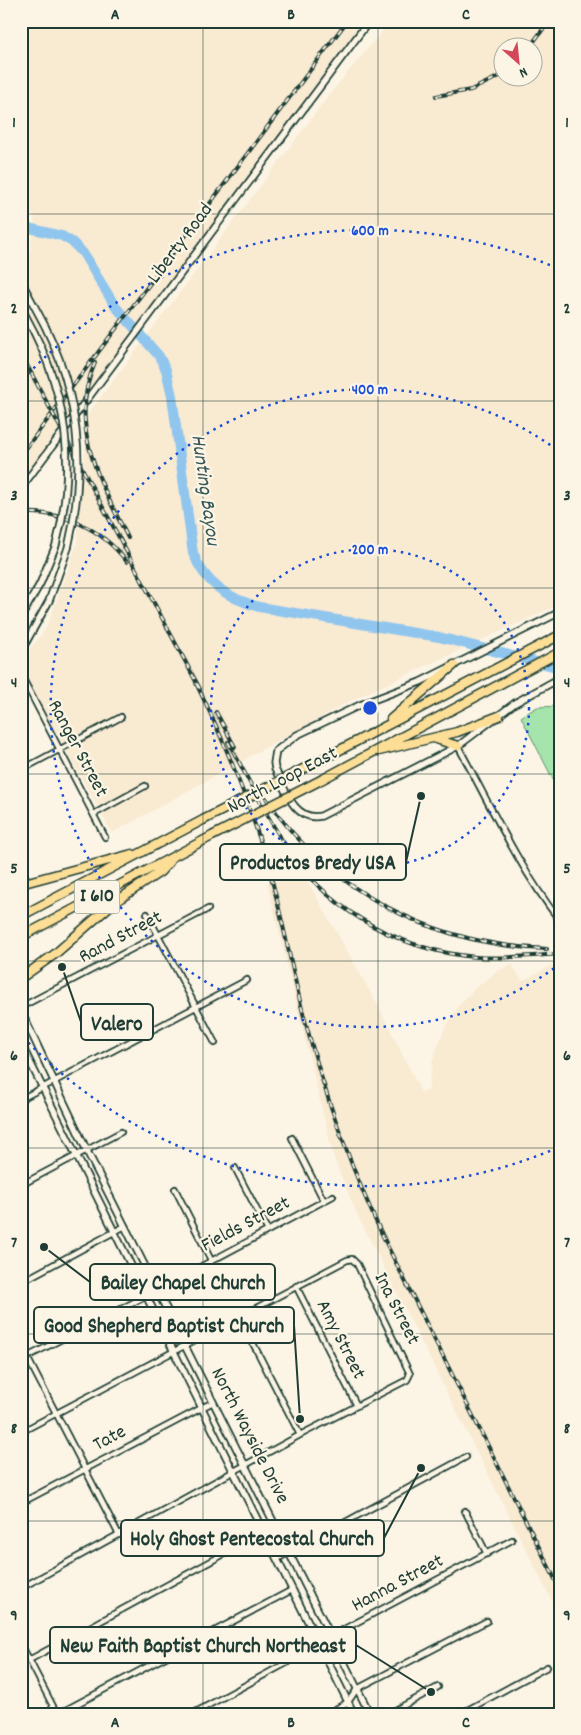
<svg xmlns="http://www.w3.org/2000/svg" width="581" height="1735" viewBox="0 0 581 1735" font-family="Dekko,sans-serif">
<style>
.built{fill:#f9ead2;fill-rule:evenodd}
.green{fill:#a5e4ac;stroke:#629070}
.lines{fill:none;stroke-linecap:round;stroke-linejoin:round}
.river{stroke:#90c6ee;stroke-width:10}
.minor-casing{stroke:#1f3d34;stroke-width:8}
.secondary-casing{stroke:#1f3d34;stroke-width:9}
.motorway-casing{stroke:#1f3d34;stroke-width:11}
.minor{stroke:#fcf5e5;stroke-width:4.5}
.secondary{stroke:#fcf5e5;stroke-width:5.5}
.motorway{stroke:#fdde96;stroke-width:8}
.rail-casing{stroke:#1f3d34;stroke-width:4}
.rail{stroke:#fcf5e5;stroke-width:2;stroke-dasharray:5.5;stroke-linecap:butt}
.secondary-bridge-casing{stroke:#1f3d34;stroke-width:9;stroke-linecap:butt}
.motorway-bridge-casing{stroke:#1f3d34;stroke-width:11;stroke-linecap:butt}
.secondary-bridge{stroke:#fcf5e5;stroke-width:5.5}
.motorway-bridge{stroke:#fdde96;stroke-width:8}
.grid{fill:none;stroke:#1f3d34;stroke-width:1;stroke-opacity:0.55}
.ring{fill:none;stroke:#1d4ed8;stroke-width:2.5;stroke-dasharray:2.5 5}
.labels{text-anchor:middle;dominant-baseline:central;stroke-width:4.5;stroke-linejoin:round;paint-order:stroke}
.shield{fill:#fcf5e5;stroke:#617469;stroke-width:1}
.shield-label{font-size:19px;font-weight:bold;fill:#1f3d34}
.street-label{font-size:20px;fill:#1f3d34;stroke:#fcf5e5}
.water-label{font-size:21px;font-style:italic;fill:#365859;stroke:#fcf5e5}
.centre{fill:#1d4ed8;stroke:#fcf5e5;stroke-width:2.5}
.ring-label{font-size:15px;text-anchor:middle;font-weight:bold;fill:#1d4ed8;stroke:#fcf5e5;stroke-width:4.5;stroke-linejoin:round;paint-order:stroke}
.leader{fill:none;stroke:#1f3d34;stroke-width:2}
.callout-dot{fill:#1f3d34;stroke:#fcf5e5;stroke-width:2}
.callout{fill:#fcf5e5;stroke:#1f3d34;stroke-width:2}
.callout-label{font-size:21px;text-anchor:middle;font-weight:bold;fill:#1f3d34}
.neatline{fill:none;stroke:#1f3d34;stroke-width:2}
.grid-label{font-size:16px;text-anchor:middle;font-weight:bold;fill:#1f3d34}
</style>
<rect width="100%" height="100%" fill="#fcf5e5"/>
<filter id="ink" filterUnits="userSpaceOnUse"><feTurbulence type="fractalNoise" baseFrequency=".02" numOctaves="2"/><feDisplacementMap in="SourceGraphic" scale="10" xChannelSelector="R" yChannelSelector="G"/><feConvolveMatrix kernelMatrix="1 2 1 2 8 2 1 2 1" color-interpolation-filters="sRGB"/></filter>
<g filter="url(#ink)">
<path class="built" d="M21,21H366L21,481V276L28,261L35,216L21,213Z
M391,21H557L560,23V604L350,701L112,833L21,669V660L47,627L77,544L88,414L332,91ZM504,48H534V78H504Z
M304,875L380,1009L421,1092L428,1091L433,1059L444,1030L460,1004L473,990L497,971L512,964L522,981L560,961V1617L358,1216L335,1162L267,883Z"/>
<path class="green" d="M560,706V793L521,717L537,707Z"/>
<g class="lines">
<path class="river" d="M21,226L62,236L72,242L83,253L115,306L159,356L166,370L172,396L193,553C205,584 228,598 259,607L439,637L560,668"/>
<g class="minor-casing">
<path id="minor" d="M21,675L105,837
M458,746C490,805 519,868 560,921
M21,770L121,717
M94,814L145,786
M21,868L28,882
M147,914L215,1043
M21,1007L208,909
M21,1099L247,980
M292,1138L324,1201
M235,1168L268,1231
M21,1185L121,1132
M175,1189L211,1260
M21,1282L125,1226
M296,1286L357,1406
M239,1316L300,1435
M27,1357L119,1535
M21,1360L142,1298L333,1196
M21,1432L347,1260L352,1259L357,1264L410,1374L407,1380L300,1435L21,1588
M21,1503L213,1402
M465,1511L487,1554
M277,1559L466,1457
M21,1644L57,1714
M29,1660L263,1533
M58,1714L292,1590
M192,1714L320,1645L331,1636L512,1540
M327,1714L348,1702L357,1689L487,1621
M388,1714L438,1687
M460,1714L547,1667"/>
</g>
<g class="secondary-casing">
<path id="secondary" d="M21,281L45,326
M21,307L34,332
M21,488L369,21
M560,612L420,682L360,705L297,735L276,751L274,763L275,769C285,789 294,822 321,816L458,746L515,703L560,678
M21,617L40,584L56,545
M21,651L49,601L68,548
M21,1011L87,1151L370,1714
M21,1044L354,1714"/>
</g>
<g class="motorway-casing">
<path id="motorway" d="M391,719L454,665
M436,739L458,746
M379,751L457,732L499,716
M313,764L560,635
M321,780L560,652
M28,882L132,854
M21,916L203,820
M21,937L212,836
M21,978L55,954L112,904L160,872L169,862"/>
</g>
<use href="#minor" class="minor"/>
<use href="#secondary" class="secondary"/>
<use href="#motorway" class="motorway"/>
<g class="rail-casing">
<path id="rail" d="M529,48L549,21
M21,95L24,103
M436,96L471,90L504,74
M21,354L200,689
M95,363C67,426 101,483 128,538
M21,455L347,21
M21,513C64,511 101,528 127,562
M196,683C223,738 248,800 266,859C281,909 290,962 303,1013C324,1093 352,1173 388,1247L560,1589
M216,712L235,747
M228,742C249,779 267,820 292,855C334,914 404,951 476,957C504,959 532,956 560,954
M266,798C330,893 434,945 547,949"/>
</g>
<use href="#rail" class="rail"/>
<g class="secondary-bridge-casing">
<path id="secondary-bridge" d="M45,326C80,397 86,472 68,548
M34,332C68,400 76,471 56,545"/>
</g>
<g class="motorway-bridge-casing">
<path id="motorway-bridge" d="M203,820L313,764
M212,836L321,780"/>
</g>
<use href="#secondary-bridge" class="secondary-bridge"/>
<use href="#motorway-bridge" class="motorway-bridge"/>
</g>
</g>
<path class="grid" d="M203,21V1714M378,21V1714M21,214H560M21,401H560M21,588H560M21,774H560M21,961H560M21,1148H560M21,1334H560M21,1521H560"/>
<g class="ring">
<circle cx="370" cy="708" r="159"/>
<path d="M560 964A319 319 0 1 1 560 452"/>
<path d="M557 1148A478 478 0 0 1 23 1037M23 379A478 478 0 0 1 557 268"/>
</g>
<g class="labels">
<rect class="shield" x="74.5" y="880.5" width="45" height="33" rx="4"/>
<g class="shield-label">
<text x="97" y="897">I 610</text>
</g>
<g class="street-label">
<text transform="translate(181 244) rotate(-53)">Liberty Road</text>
<text transform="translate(77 749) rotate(62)">Ranger Street</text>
<text transform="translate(283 781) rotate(-28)">North Loop East</text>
<text transform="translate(121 938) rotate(-28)">Rand Street</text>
<text transform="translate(246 1225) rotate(-28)">Fields Street</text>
<text transform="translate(396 1309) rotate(63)">Ina Street</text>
<text transform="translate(340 1340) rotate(63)">Amy Street</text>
<text transform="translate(249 1436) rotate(63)">North Wayside Drive</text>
<text transform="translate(110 1439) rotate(-28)">Tate</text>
<text transform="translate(398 1584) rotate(-28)">Hanna Street</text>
</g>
<g class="water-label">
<text transform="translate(204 490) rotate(82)">Hunting Bayou</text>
</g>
</g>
<circle cx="370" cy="708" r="8" class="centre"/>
<g class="ring-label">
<text x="370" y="235">600 m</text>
<text x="370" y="394">400 m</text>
<text x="370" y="554">200 m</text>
</g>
<path class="leader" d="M421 796L406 862M62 967L81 1022M44 1247L90 1282M300 1419L294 1325M421 1468L384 1538M431 1692L356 1645"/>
<g class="callout-dot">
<circle cx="421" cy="796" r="5"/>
<circle cx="62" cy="967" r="5"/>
<circle cx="44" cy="1247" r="5"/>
<circle cx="300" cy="1419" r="5"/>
<circle cx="421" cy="1468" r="5"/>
<circle cx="431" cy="1692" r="5"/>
</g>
<g class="callout">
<rect x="220" y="844" width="186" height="36" rx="5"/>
<rect x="81" y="1004" width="72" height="36" rx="5"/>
<rect x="90" y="1264" width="185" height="36" rx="5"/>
<rect x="34" y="1307" width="260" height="36" rx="5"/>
<rect x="121" y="1520" width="263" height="36" rx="5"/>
<rect x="50" y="1627" width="306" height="36" rx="5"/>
</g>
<g class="callout-label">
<text x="313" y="869">Productos Bredy USA</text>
<text x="117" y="1030">Valero</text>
<text x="183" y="1289">Bailey Chapel Church</text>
<text x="164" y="1332">Good Shepherd Baptist Church</text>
<text x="252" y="1545">Holy Ghost Pentecostal Church</text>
<text x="203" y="1652">New Faith Baptist Church Northeast</text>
</g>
<rect width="581" height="1735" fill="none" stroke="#fcf5e5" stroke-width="55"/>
<g transform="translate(518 62) rotate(153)"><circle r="24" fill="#fcf5e5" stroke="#a4ab9e"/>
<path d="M0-4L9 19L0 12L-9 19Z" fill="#d1495b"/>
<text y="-8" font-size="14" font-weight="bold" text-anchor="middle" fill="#1f3d34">N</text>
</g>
<rect x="28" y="28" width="526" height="1680" class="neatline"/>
<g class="grid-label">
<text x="115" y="19">A</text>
<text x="291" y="19">B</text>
<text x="466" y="19">C</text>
<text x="14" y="127">1</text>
<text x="567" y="127">1</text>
<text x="14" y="313">2</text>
<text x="567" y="313">2</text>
<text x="14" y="500">3</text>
<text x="567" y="500">3</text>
<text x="14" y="687">4</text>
<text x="567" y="687">4</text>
<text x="14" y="873">5</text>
<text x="567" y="873">5</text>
<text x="14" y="1060">6</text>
<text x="567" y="1060">6</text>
<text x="14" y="1247">7</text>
<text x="567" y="1247">7</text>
<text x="14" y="1433">8</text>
<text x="567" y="1433">8</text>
<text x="14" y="1620">9</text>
<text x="567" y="1620">9</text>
<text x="115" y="1727">A</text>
<text x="291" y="1727">B</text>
<text x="466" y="1727">C</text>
</g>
</svg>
